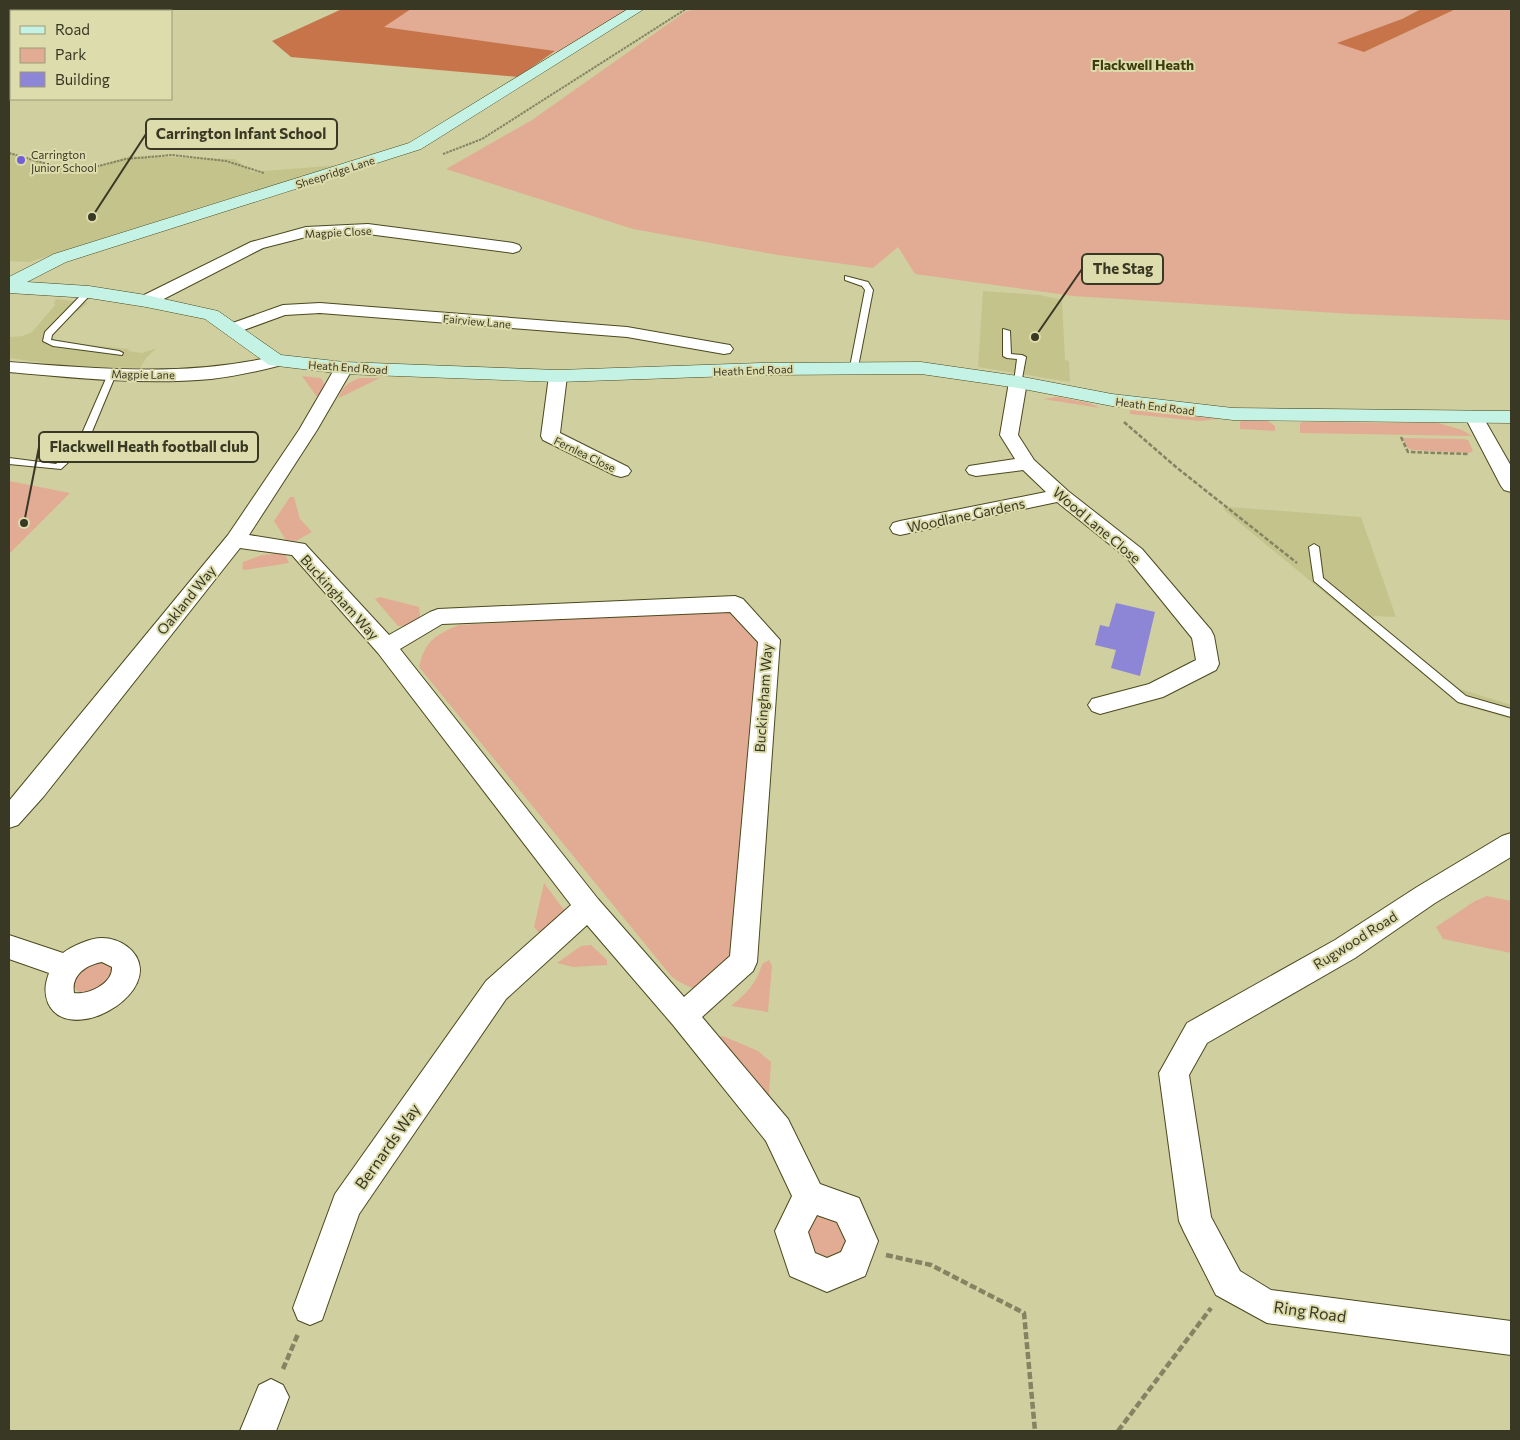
<svg xmlns="http://www.w3.org/2000/svg" width="1520" height="1440" viewBox="0 0 1520 1440" font-family="Commissioner,sans-serif">
<style>
.built{fill:#c4c38c}
.green{fill:#e1ac93}
.forest{fill:#c7744b}
.building{fill:#8d85d6}
.lines{fill:none;stroke-linecap:round;stroke-linejoin:round}
.lane-casing{stroke:#4b491e;stroke-width:2}
.street-casing{stroke:#4b491e;stroke-width:2}
.secondary-casing{stroke:#4b491e;stroke-width:1}
.path-far2{stroke:#848463;stroke-width:2;stroke-dasharray:2.5 1;stroke-linecap:butt}
.path-far1{stroke:#848463;stroke-width:2.5;stroke-dasharray:4.5 2;stroke-linecap:butt}
.path{stroke:#848463;stroke-width:4.5;stroke-dasharray:7 3;stroke-linecap:butt}
.lane{fill:#fff;fill-rule:evenodd}
.street{fill:#fff;fill-rule:evenodd}
.secondary{fill:#c4f2e4;fill-rule:evenodd}
.poi-dot{fill:#725ed9;stroke:#dddcac;stroke-width:2}
.labels{text-anchor:middle;dominant-baseline:central;stroke-width:4;stroke-linejoin:round;paint-order:stroke}
.far-poi-label{font-size:11px;fill:#383825;stroke:#dddcac;text-anchor:start}
.far-street-label{font-size:11px;fill:#383825;stroke:#dddcac}
.far-quarter-label{font-size:14px;font-weight:bold;fill:#3d3b0f;stroke:#dddcac}
.street-label{font-size:14px;fill:#383825;stroke:#dddcac}
.near-street-label{font-size:16px;fill:#383825;stroke:#dddcac}
.leader{fill:none;stroke:#383825;stroke-width:2}
.callout-dot{fill:#383825;stroke:#dddcac;stroke-width:2}
.callout{fill:#dddcac;stroke:#383825;stroke-width:2}
.callout-label{font-size:15px;text-anchor:middle;font-weight:bold;fill:#383825}
</style>
<rect width="100%" height="100%" fill="#d0cfa0"/>
<path class="built" d="M9,152L33,160L81,171L130,156L235,159L252,172L341,165L29,262L9,261Z
M983,291L1040,295L1062,300L1065,360L1069,361L1070,382L978,367Z
M56,299L88,303L78,311H73L50,333L51,337L56,340H62L61,342L129,349L128,351L142,353L157,348L147,357L140,368L66,366L9,358V337L23,336L32,332L55,305L54,303Z
M1229,507L1361,517L1396,617L1372,616L1379,624L1460,689L1511,705V719L1459,704L1223,509Z"/>
<path class="green" d="M411,9H628L560,52L383,27Z
M696,9H1421L1402,19L1364,52L1456,9H1511V320L1352,314L1073,296L915,274L898,247L873,268L778,255L633,229L446,169L532,120L685,12Z
M302,376L321,378L324,384L321,397H317Z
M360,378H380L339,398C341,387 349,382 360,378Z
M1058,397L1089,403L1100,408L1043,399Z
M1130,410L1218,419L1200,421L1130,414Z
M1268,421L1275,426V431L1240,429V422L1242,421Z
M1303,422L1438,423L1462,430L1472,436L1300,433V423Z
M1403,438L1463,439L1468,440L1473,451L1469,453L1412,450L1407,447Z
M9,481L70,493L9,554Z
M290,497H294L300,519L312,532L296,541L286,540L274,521Z
M274,554H285L289,563L245,570L242,569L243,562L262,555Z
M380,597L419,607L421,625L398,626L375,599Z
M719,611L742,614L761,630L734,973C706,989 701,997 672,977L419,667C425,641 435,635 459,625Z
M544,883L567,914L545,939L534,927Z
M1487,896L1511,901V953L1443,939L1436,927L1475,901Z
M591,945L607,960V965L573,967L557,963L581,946Z
M769,960L772,966L768,1012L731,1006C746,994 757,983 762,964Z
M117,961L111,986L82,994L73,987L74,975L84,963Z
M723,1036L758,1051L771,1062L769,1094L764,1097L715,1038Z
M822,1213L844,1221L849,1252L820,1264L803,1228L814,1216Z"/>
<path class="forest" d="M342,9H411L384,27L555,51L518,77L291,57L272,41Z
M1421,9H1456L1364,52L1337,43L1402,19Z"/>
<path class="building" d="M1116,603L1155,612L1140,676L1111,668L1116,650L1095,645L1100,625L1109,627Z"/>
<g class="lines">
<g class="lane-casing">
<path id="lane" d="M9,45H11V49H9Z
M845,276L868,282L873,290L858,367L854,370L850,367L865,290L862,286L845,280Z
M86,290L93,292L52,335L51,340L119,351L123,353L122,355L53,346L43,341L45,332Z
M1003,329L1010,331L1011,354L1022,355L1026,357L1021,384L1018,385L1014,382L1017,359L1007,358L1003,356Z
M112,371L116,374L86,446L61,469L9,464V458L56,464L77,445L108,374Z
M1314,544L1319,547L1323,578L1466,696L1511,709V717L1458,702L1314,581L1309,547Z"/>
</g>
<g class="street-casing">
<path id="street" d="M9,9H17L9,13Z
M368,224L513,243L519,245L521,248L519,251L513,253L368,234L306,237L263,248L152,305H140L138,301L140,297L251,242L306,227Z
M320,303L627,327L724,344L730,345L733,349L730,353L724,354L627,337L320,313L285,315L233,334L227,333L224,329L227,325L283,305Z
M276,356L282,357L285,361L282,365C259,371 235,376 211,379C144,385 76,378 9,372V362C100,369 186,377 276,356Z
M344,363L350,364L353,368L317,430L249,535L305,544L389,635L430,612L438,609L735,596L743,599L780,640L757,962L753,971L702,1017L788,1119L820,1184L859,1198L878,1241L865,1276L827,1292L790,1276L775,1231L792,1196L766,1141L673,1025L587,925L506,999L359,1214L322,1320L310,1325L298,1320L293,1308L335,1194L486,981L571,905L378,653L292,555L240,548L44,796L18,825L9,828V801L228,535L299,430L335,368L338,364ZM730,612L758,642L730,956L684,997L598,899L400,649L442,624ZM817,1215L837,1222L846,1241L841,1252L827,1258L815,1253L808,1232Z
M558,371L564,372L567,376L560,433L628,467L631,471L628,475L621,477L614,475L543,440L541,436L549,376L552,372Z
M1018,377L1024,378L1027,382L1018,435L1034,460L1068,491L1142,549L1211,630L1214,636L1219,664L1216,670L1163,697L1100,714L1092,711L1088,705L1092,699L1149,684L1196,660L1192,638L1128,559L1057,502L900,535L893,533L890,528L893,523L900,521L1046,492L1023,470L976,476L969,474L966,470L969,466L1015,459L1000,435L1009,382L1012,378Z
M1474,411L1481,413L1483,417L1511,466V492L1504,490L1501,486L1465,417L1467,413Z
M1511,833V857L1435,903L1355,958L1207,1043L1189,1075L1211,1217L1240,1271L1271,1290L1511,1321V1355L1267,1323L1216,1295L1184,1232L1179,1221L1159,1073L1187,1023L1335,940L1417,887L1502,836Z
M9,935L63,953C72,946 90,938 102,938C119,938 139,950 140,969C141,1006 66,1042 48,1003C44,992 45,984 49,973L9,959ZM102,962L112,967C113,984 88,995 74,993C71,975 86,965 102,962Z
M271,1379L283,1385L289,1397L276,1431H240L259,1385Z"/>
</g>
<g class="secondary-casing">
<path id="secondary" d="M628,9H644L421,149L66,262L27,282L89,286L146,295L218,311L281,355L344,362L558,370L761,363L921,362L1018,376L1112,394L1233,408L1511,411V423L1233,420L1112,406L1018,388L921,374L761,375L558,382L344,374L269,365L205,319L146,307L89,298L9,293V277L54,254L409,143Z"/>
</g>
<path class="path-far2" d="M9,153L75,172L126,159L172,155L226,161L264,173
M443,154L482,139L686,9"/>
<path class="path-far1" d="M1124,422L1176,467L1297,563
M1401,437L1408,452L1468,454"/>
<path class="path" d="M886,1255L931,1265L1024,1313L1035,1431
M283,1369L298,1334
M1118,1431L1211,1308"/>
<use href="#lane" class="lane"/>
<use href="#street" class="street"/>
<use href="#secondary" class="secondary"/>
</g>
<circle class="poi-dot" cx="21" cy="160" r="5"/>
<g class="labels">
<g class="far-poi-label">
<text x="31" y="154">Carrington<tspan x="31" dy="13">Junior School</tspan></text>
</g>
<g class="far-street-label">
<text transform="translate(335 172) rotate(-18)">Sheepridge Lane</text>
<text transform="translate(338 232) rotate(-3)">Magpie Close</text>
<text transform="translate(477 321) rotate(5)">Fairview Lane</text>
<text transform="translate(348 367) rotate(4)">Heath End Road</text>
<text transform="translate(753 370) rotate(-2)">Heath End Road</text>
<text transform="translate(143 374) rotate(1)">Magpie Lane</text>
<text transform="translate(1155 406) rotate(7)">Heath End Road</text>
<text transform="translate(585 454) rotate(26)">Fernlea Close</text>
</g>
<g class="far-quarter-label">
<text x="1143" y="64">Flackwell Heath</text>
</g>
<g class="street-label">
<text transform="translate(966 515) rotate(-12)">Woodlane Gardens</text>
<text transform="translate(1097 525) rotate(40)">Wood Lane Close</text>
<text transform="translate(340 597) rotate(48)">Buckingham Way</text>
<text transform="translate(186 600) rotate(-51)">Oakland Way</text>
<text transform="translate(763 698) rotate(-86)">Buckingham Way</text>
<text transform="translate(1355 940) rotate(-32)">Rugwood Road</text>
</g>
<g class="near-street-label">
<text transform="translate(387 1146) rotate(-55)">Bernards Way</text>
<text transform="translate(1310 1311) rotate(8)">Ring Road</text>
</g>
</g>
<path class="leader" d="M92 217L146 134M1035 337L1082 269M24 523L39 447"/>
<g class="callout-dot">
<circle cx="92" cy="217" r="5"/>
<circle cx="1035" cy="337" r="5"/>
<circle cx="24" cy="523" r="5"/>
</g>
<g class="callout">
<rect x="146" y="119" width="191" height="30" rx="5"/>
<rect x="1082" y="254" width="81" height="30" rx="5"/>
<rect x="39" y="432" width="219" height="30" rx="5"/>
</g>
<g class="callout-label">
<text x="241" y="139">Carrington Infant School</text>
<text x="1123" y="274">The Stag</text>
<text x="149" y="452">Flackwell Heath football club</text>
</g>
<rect width="1520" height="1440" fill="none" stroke="#383825" stroke-width="20"/>
<rect x="10" y="10" width="162" height="90" fill="#dddcac" stroke="#9b9a76"/>
<rect x="20" y="26" width="25" height="8" fill="#c4f2e4" stroke="#9b9a76"/>
<text x="55" y="35" font-size="15" fill="#383825">Road</text>
<rect x="20" y="48" width="25" height="15" fill="#e1ac93" stroke="#9b9a76"/>
<text x="55" y="60" font-size="15" fill="#383825">Park</text>
<rect x="20" y="72" width="25" height="15" fill="#8d85d6" stroke="#9b9a76"/>
<text x="55" y="85" font-size="15" fill="#383825">Building</text>
</svg>
